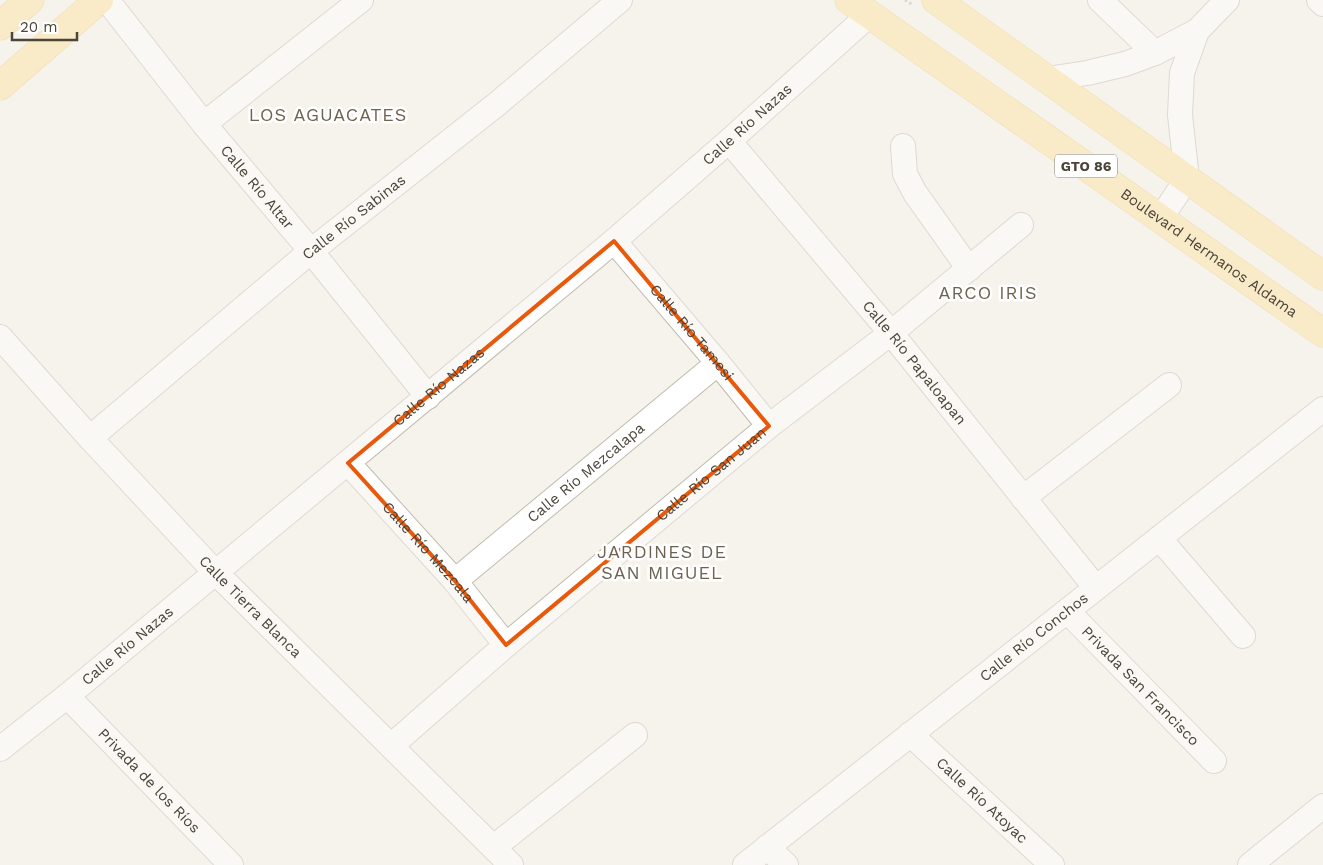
<svg xmlns="http://www.w3.org/2000/svg" width="1323" height="865" viewBox="0 0 1323 865" font-family="'Work Sans',sans-serif">
<style>
.lines{fill:none;stroke-linecap:round;stroke-linejoin:round}
.street-casing{stroke:#c2bbae;stroke-width:26}
.primary-casing{stroke:#e6c16a;stroke-width:29}
.path{stroke:#c4b79f;stroke-width:3;stroke-dasharray:2.5 2.5;stroke-linecap:butt}
.street{stroke:#fff;stroke-width:24}
.primary{stroke:#ffe39c;stroke-width:28}
.marked{fill:none;stroke:#e8590c;stroke-width:4;stroke-linejoin:round}
.labels{text-anchor:middle;dominant-baseline:central;stroke-width:5;stroke-linejoin:round;paint-order:stroke}
.shield{fill:#fff;stroke:#817c74;stroke-width:1}
.shield-label{font-size:14px;font-weight:bold;fill:#4b4439}
.street-label{font-size:15px;fill:#4b4439;stroke:#fff}
.quarter-label{font-size:18px;letter-spacing:1px;fill:#6e6250;stroke:#fff}
</style>
<rect width="100%" height="100%" fill="#f6f3ec"/>
<g class="lines">
<g class="street-casing">
<g id="street">
<path id="s1" d="M107,0L204,124L311,251L428,397"/>
<path d="M1100,0L1155,53"/>
<path d="M1319,0L1323,4"/>
<path d="M1047,79L1087,73L1125,64L1155,53L1197,31L1227,0"/>
<path d="M204,124L361,0"/>
<path id="s2" d="M729,141L891,333L1096,588"/>
<path d="M903,146L905,174L915,193L969,269"/>
<path d="M1160,219L1187,179L1180,115L1182,73L1197,31"/>
<path id="s3" d="M614,241L718,363L769,426"/>
<path id="s4" d="M0,337L90,438L215,572L511,865"/>
<path id="s5" d="M90,438L311,251L497,104L620,0"/>
<path id="s6" d="M348,463L455,581L506,645"/>
<path d="M1023,498L1169,385"/>
<path d="M1159,538L1243,636"/>
<path id="s7" d="M455,581L718,363"/>
<path id="s8" d="M1067,611L1214,761"/>
<path id="s9" d="M67,696L231,865"/>
<path id="s10" d="M910,734L1052,865"/>
<path id="s11" d="M391,746L506,645L769,426L891,333L1021,225"/>
<path id="s12" d="M0,749L67,696L614,241L729,141L869,15"/>
<path d="M494,847L635,735"/>
<path d="M767,847L786,865"/>
<path id="s13" d="M745,865L1323,409"/>
<path d="M1250,865L1323,806"/>
</g>
</g>
<g class="primary-casing">
<g id="primary">
<path id="s14" d="M849,0L1323,333"/>
<path d="M936,0L1323,276"/>
<path d="M0,26L30,0"/>
<path d="M0,86L99,0"/>
</g>
</g>
<path class="path" d="M905,0L913,5"/>
<use href="#street" class="street"/>
<use href="#primary" class="primary"/>
</g>
<path d="M0 0H1323V865H0ZM614,241L769,426L506,645L455,581L348,463Z" fill="#f6f3ec" fill-opacity=".55" fill-rule="evenodd"/>
<path class="marked" d="M614,241L769,426L506,645L455,581L348,463Z"/>
<g class="labels">
<rect class="shield" x="1055" y="154.5" width="62" height="23" rx="4"/>
<g class="shield-label">
<text x="1086" y="166">GTO 86</text>
</g>
<g class="street-label">
<text stroke="none"><textPath href="#s12" startOffset="974">Calle Río Nazas</textPath></text>
<text stroke="none"><textPath href="#s1" startOffset="240">Calle Río Altar</textPath></text>
<text stroke="none"><textPath href="#s5" startOffset="344">Calle Río Sabinas</textPath></text>
<text stroke="none"><textPath href="#s14" startOffset="440">Boulevard Hermanos Aldama</textPath></text>
<text stroke="none"><textPath href="#s3" startOffset="120">Calle Río Tamesi</textPath></text>
<text stroke="none"><textPath href="#s2" startOffset="289">Calle Río Papaloapan</textPath></text>
<text stroke="none"><textPath href="#s12" startOffset="569">Calle Río Nazas</textPath></text>
<text stroke="none"><textPath href="#s7" startOffset="170">Calle Río Mezcalapa</textPath></text>
<text stroke="none"><textPath href="#s11" startOffset="420">Calle Río San Juan</textPath></text>
<text stroke="none"><textPath href="#s6" startOffset="120">Calle Río Mezcala</textPath></text>
<text stroke="none"><textPath href="#s4" startOffset="368">Calle Tierra Blanca</textPath></text>
<text stroke="none"><textPath href="#s13" startOffset="368">Calle Río Conchos</textPath></text>
<text stroke="none"><textPath href="#s12" startOffset="164">Calle Río Nazas</textPath></text>
<text stroke="none"><textPath href="#s8" startOffset="105">Privada San Francisco</textPath></text>
<text stroke="none"><textPath href="#s9" startOffset="118">Privada de los Ríos</textPath></text>
<text stroke="none"><textPath href="#s10" startOffset="98">Calle Río Atoyac</textPath></text>
</g>
<g class="quarter-label">
<text x="328" y="114">LOS AGUACATES</text>
<text x="988" y="292">ARCO IRIS</text>
<text x="662" y="551">JARDINES DE<tspan x="662" dy="21">SAN MIGUEL</tspan></text>
</g>
</g>
<path d="M12 32v8h65v-8" fill="none" stroke="#4b4439" stroke-width="2.5"/>
<text x="20" y="32" font-size="15" fill="#4b4439" stroke="#ffffff" stroke-width="4" paint-order="stroke">20 m</text>
</svg>
